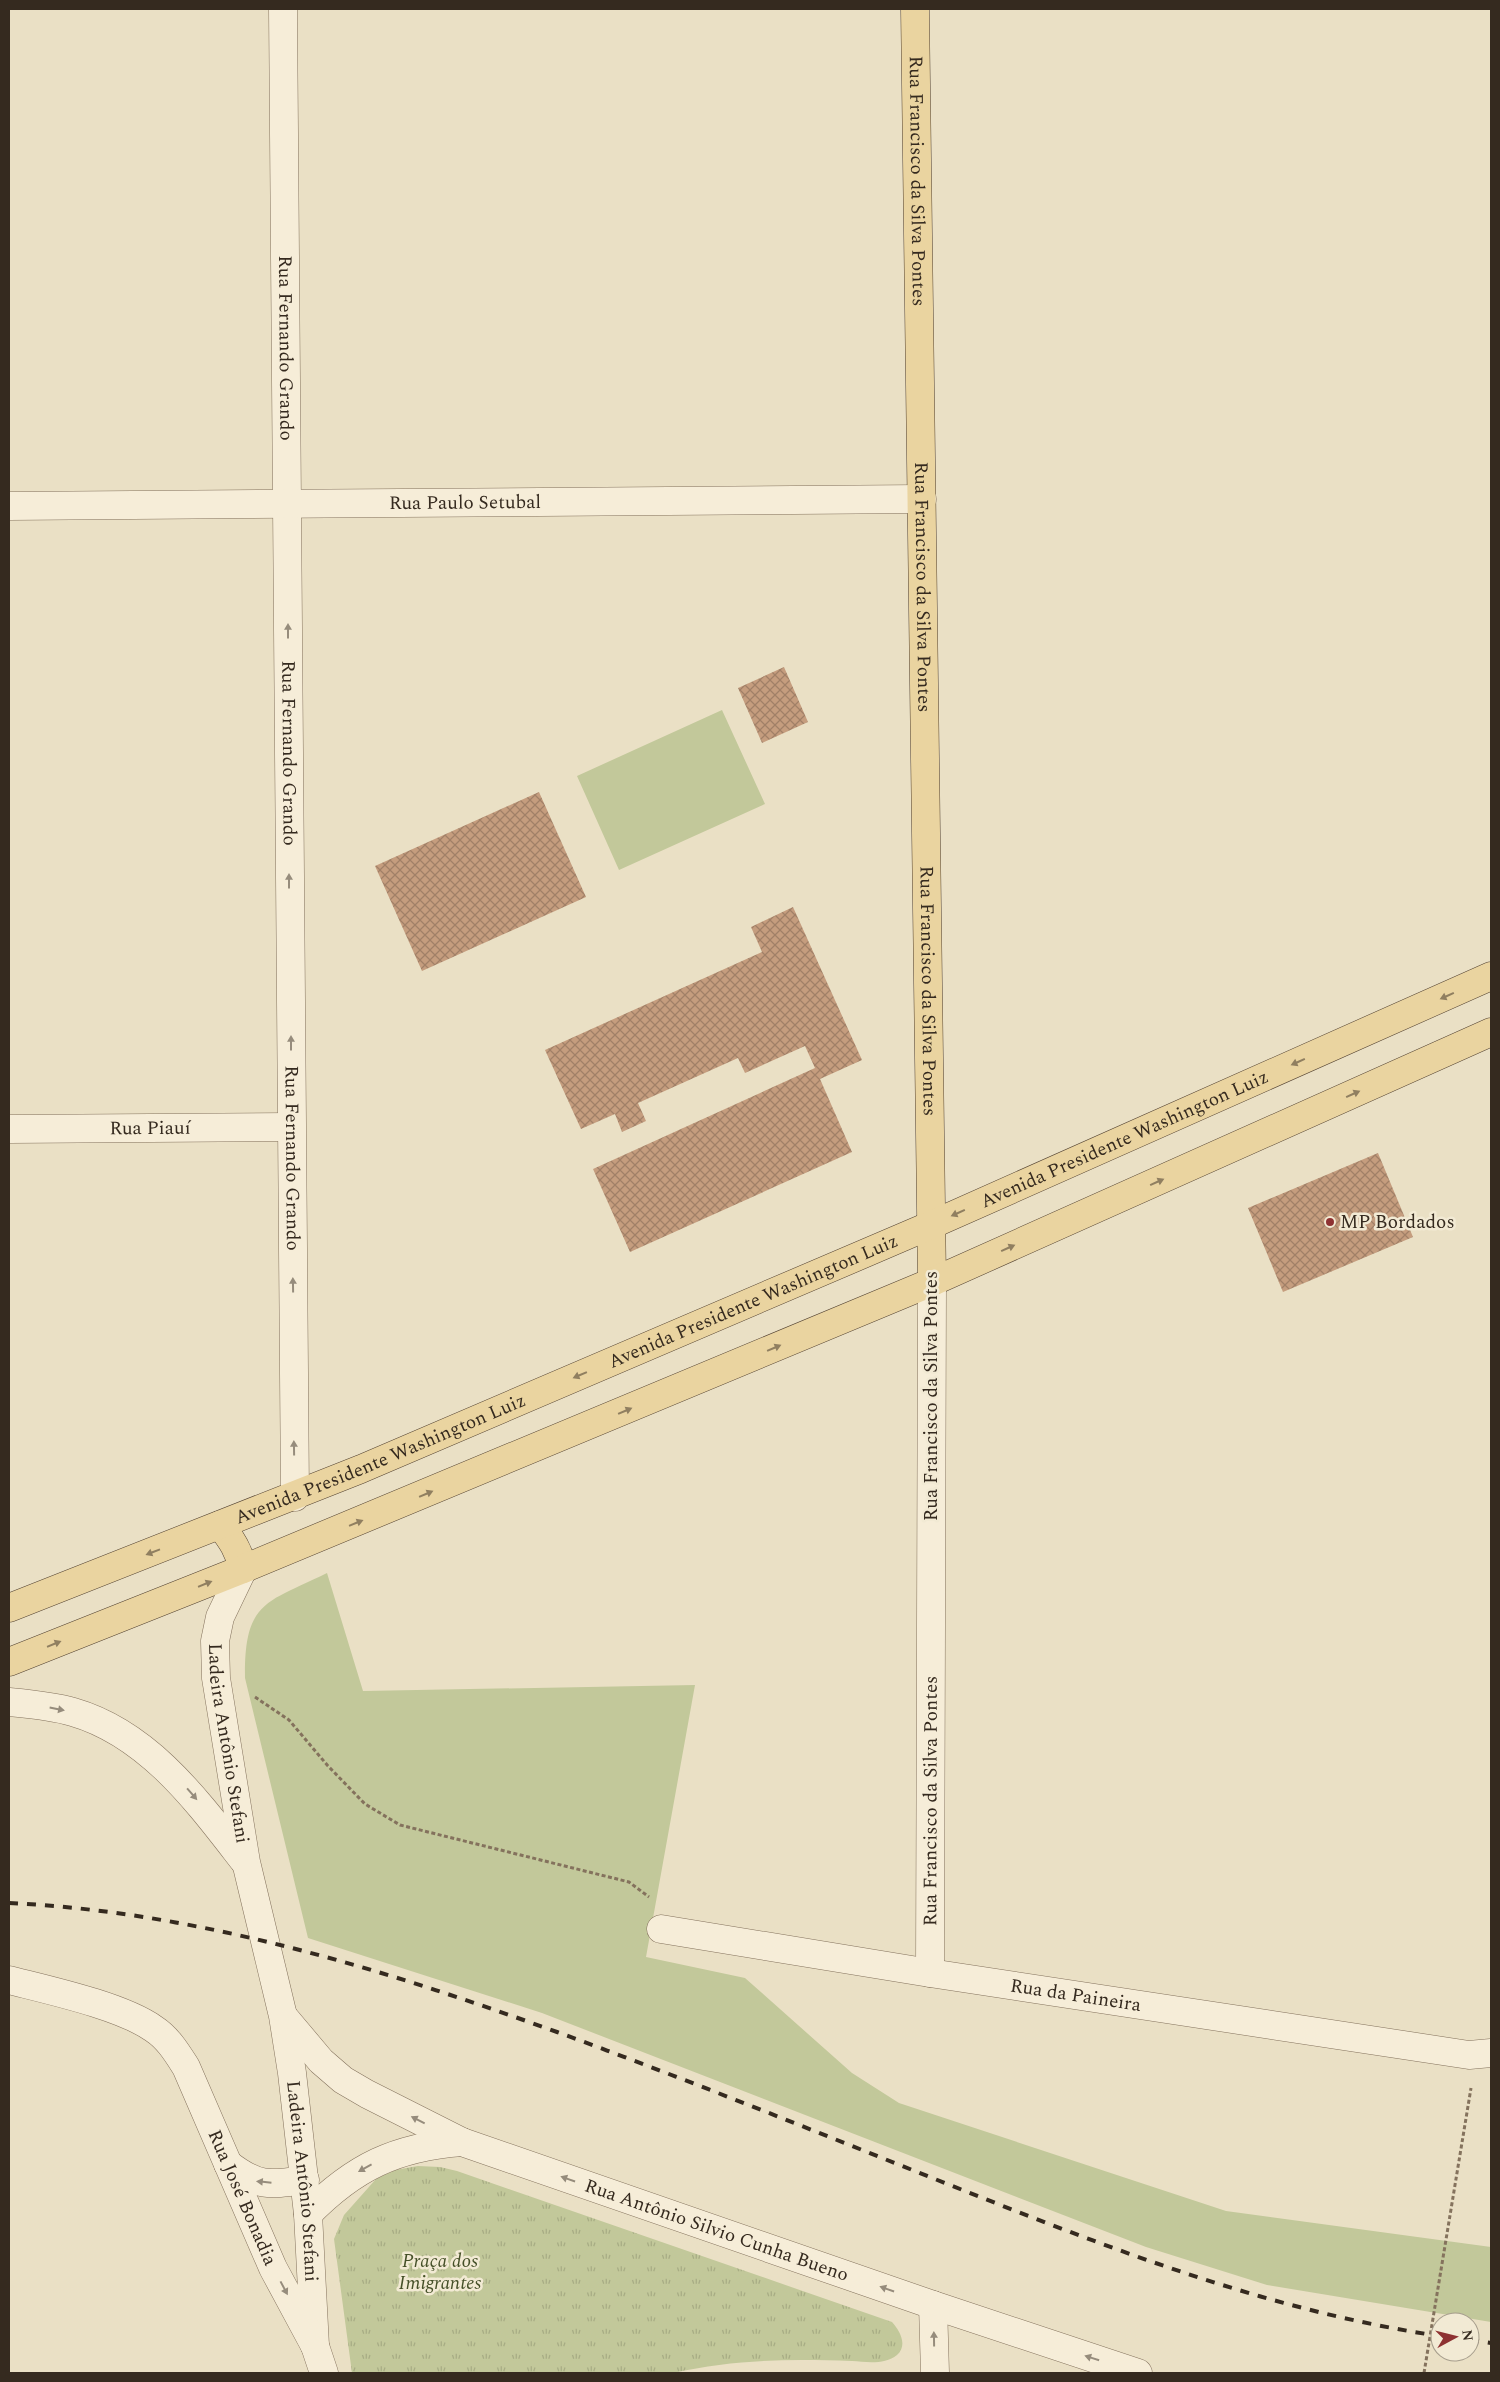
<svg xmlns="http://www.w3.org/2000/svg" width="1500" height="2382" viewBox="0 0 1500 2382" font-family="Spectral,serif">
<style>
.grass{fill:#c2c89a}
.park{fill:url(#park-tufts)}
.building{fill:url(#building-cross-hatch)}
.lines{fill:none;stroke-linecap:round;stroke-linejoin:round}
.minor-casing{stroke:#84725d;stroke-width:29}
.major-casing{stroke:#524131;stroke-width:29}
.path{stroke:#84725d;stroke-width:3;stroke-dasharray:4 2.5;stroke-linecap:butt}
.minor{stroke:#f6edd8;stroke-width:28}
.major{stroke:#ead4a0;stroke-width:28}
.rail{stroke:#352a1f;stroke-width:4;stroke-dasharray:9 9;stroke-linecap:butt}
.oneway{fill:#968c7c}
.oneway2{fill:#907f60}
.poi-dot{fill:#8e3232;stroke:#f2ead4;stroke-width:2}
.labels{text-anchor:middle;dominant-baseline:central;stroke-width:5;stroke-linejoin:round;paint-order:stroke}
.street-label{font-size:19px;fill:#352a1f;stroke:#f2ead4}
.poi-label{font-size:19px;fill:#352a1f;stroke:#f2ead4;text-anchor:start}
.park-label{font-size:19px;font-style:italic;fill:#455028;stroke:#f2ead4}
</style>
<defs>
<pattern id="park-tufts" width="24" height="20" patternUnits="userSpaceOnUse" patternTransform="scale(1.25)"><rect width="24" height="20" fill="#c2c89a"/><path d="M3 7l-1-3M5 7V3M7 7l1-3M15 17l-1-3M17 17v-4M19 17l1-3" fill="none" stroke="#a7ac84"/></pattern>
<pattern id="building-cross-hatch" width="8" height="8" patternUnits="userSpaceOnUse" patternTransform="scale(1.25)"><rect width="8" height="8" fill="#c59d7e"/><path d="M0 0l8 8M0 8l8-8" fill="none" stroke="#a18067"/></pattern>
</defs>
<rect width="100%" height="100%" fill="#eae0c5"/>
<path class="grass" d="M722,710L765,804L619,870L577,776Z
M327,1573L363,1691L695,1685L646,1957L745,1978L852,2073L899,2103L1226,2211L1491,2247V2322L1267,2285L1146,2247L542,2013L308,1938L245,1678C244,1601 266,1603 327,1573Z"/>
<path class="park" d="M418,2166L440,2167L457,2171L892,2322C900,2331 908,2345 897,2355C885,2365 866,2362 852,2361C789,2359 735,2359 673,2373H352L334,2239L344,2215L376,2179L395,2170Z"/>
<path class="building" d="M784,667L808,722L762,743L738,688Z
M539,792L586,897L422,971L375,866Z
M793,907L862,1060L820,1079L852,1152L630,1252L593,1169L815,1068L805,1046L745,1073L738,1058L638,1103L646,1121L622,1132L615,1114L581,1129L545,1050L762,952L751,927Z
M1378,1153L1413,1237L1283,1292L1248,1208Z"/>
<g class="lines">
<g class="minor-casing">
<g id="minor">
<path id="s1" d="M283,9L295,1497"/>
<path id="s2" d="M9,506L922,499"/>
<path id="s3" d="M9,1129L291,1127"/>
<path id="s4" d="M243,1569L220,1617L215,1641L216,1678L246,1862L283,2016L292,2073L308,2214L315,2346"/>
<path d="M9,1702C30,1704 53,1706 73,1712C149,1734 198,1802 244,1861"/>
<path id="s5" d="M661,1929L930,1973L1469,2055L1491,2053"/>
<path id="s6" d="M930,1973L932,1282"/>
<path id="s7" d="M9,1980C48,1990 122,2006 154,2029C168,2038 177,2053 186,2067L273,2268L315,2346L324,2373"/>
<path d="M284,2017L321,2061L343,2080L367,2094L462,2142"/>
<path d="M228,2164C258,2187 268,2185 305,2180"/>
<path id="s8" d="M308,2214C354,2167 396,2147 462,2142L933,2305L1138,2373"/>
<path d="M933,2305L935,2373"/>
</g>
</g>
<g class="major-casing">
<g id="major">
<path id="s9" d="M915,9L932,1282"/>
<path d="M220,1525C232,1540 239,1551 243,1569"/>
<path id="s10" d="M9,1608L361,1469L931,1225L1491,976"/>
<path d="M9,1662L243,1569L932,1282L1491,1032"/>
</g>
</g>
<path class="path" d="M255,1697L289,1720L328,1766L365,1804L400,1825L629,1882L649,1897
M1424,2373L1471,2088"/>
<use href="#minor" class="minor"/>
<use href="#major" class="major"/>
<path class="rail" d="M9,1903C198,1912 380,1968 557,2032C694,2082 829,2137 965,2191C1119,2252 1275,2312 1440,2336
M1470,2340L1491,2343"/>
</g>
<defs><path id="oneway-solid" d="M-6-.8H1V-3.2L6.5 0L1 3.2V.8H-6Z" transform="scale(1.25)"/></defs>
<g class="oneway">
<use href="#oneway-solid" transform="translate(288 631) rotate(-90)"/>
<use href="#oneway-solid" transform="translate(289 881) rotate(-90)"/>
<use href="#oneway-solid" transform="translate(291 1043) rotate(-90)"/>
<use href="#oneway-solid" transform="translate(293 1285) rotate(-91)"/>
<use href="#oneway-solid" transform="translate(294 1448) rotate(-91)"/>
<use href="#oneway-solid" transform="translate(57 1709) rotate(11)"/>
<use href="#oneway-solid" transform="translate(192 1794) rotate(49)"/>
<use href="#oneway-solid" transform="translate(418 2120) rotate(-153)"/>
<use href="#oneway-solid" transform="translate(365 2168) rotate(151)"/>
<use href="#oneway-solid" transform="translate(568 2179) rotate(-161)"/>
<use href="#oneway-solid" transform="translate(264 2182) rotate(-174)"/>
<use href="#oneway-solid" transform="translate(284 2288) rotate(62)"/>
<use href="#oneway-solid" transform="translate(887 2289) rotate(-161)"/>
<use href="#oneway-solid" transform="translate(934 2339) rotate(-91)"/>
<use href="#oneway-solid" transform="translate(1092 2358) rotate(-162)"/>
</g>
<g class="oneway2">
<use href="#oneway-solid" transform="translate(1447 996) rotate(156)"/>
<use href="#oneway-solid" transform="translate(1298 1062) rotate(156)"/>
<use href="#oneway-solid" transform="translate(1353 1094) rotate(-24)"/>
<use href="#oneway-solid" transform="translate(1157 1182) rotate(-24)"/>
<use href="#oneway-solid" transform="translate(958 1213) rotate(156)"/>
<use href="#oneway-solid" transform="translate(1008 1248) rotate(-24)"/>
<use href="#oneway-solid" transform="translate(774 1348) rotate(-23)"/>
<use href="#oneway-solid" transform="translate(580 1375) rotate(157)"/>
<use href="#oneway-solid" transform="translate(625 1411) rotate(-23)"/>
<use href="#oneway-solid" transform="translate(426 1494) rotate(-23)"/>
<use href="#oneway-solid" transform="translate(356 1523) rotate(-22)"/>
<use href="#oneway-solid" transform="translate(153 1552) rotate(159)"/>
<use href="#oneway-solid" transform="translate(205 1584) rotate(-22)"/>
<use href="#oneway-solid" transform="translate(54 1644) rotate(-22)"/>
</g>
<circle class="poi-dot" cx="1330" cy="1222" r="5"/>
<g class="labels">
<g class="street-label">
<text stroke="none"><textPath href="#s9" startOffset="172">Rua Francisco da Silva Pontes</textPath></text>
<text stroke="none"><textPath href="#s1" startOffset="339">Rua Fernando Grando</textPath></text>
<text stroke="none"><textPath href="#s2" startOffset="456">Rua Paulo Setubal</textPath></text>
<text stroke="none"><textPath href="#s9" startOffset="578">Rua Francisco da Silva Pontes</textPath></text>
<text stroke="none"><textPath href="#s1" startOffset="744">Rua Fernando Grando</textPath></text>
<text stroke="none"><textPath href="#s9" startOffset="982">Rua Francisco da Silva Pontes</textPath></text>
<text stroke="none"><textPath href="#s3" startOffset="141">Rua Piauí</textPath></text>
<text stroke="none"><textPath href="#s10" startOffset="1210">Avenida Presidente Washington Luiz</textPath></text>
<text stroke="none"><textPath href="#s1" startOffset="1149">Rua Fernando Grando</textPath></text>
<text stroke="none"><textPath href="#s10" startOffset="805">Avenida Presidente Washington Luiz</textPath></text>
<text transform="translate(931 1396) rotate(-90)">Rua Francisco da Silva Pontes</text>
<text stroke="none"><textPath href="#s10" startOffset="400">Avenida Presidente Washington Luiz</textPath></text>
<text stroke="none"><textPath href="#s4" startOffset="181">Ladeira Antônio Stefani</textPath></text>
<text stroke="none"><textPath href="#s6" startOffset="172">Rua Francisco da Silva Pontes</textPath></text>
<text stroke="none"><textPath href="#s5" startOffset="420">Rua da Paineira</textPath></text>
<text stroke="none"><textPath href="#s4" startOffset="626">Ladeira Antônio Stefani</textPath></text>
<text stroke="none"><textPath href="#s7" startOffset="346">Rua José Bonadia</textPath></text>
<text stroke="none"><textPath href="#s8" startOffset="444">Rua Antônio Silvio Cunha Bueno</textPath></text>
</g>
<g class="poi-label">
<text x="1340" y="1222">MP Bordados</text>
</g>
<g class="park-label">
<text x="440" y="2261">Praça dos<tspan x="440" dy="22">Imigrantes</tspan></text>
</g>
</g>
<rect width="1500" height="2382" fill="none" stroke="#352a1f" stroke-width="20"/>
<g transform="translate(1455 2337) rotate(83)"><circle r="24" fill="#f2ead4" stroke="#a69d8c"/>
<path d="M0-4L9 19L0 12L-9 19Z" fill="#8e3232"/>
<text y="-8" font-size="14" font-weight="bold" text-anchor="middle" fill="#352a1f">N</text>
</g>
</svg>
